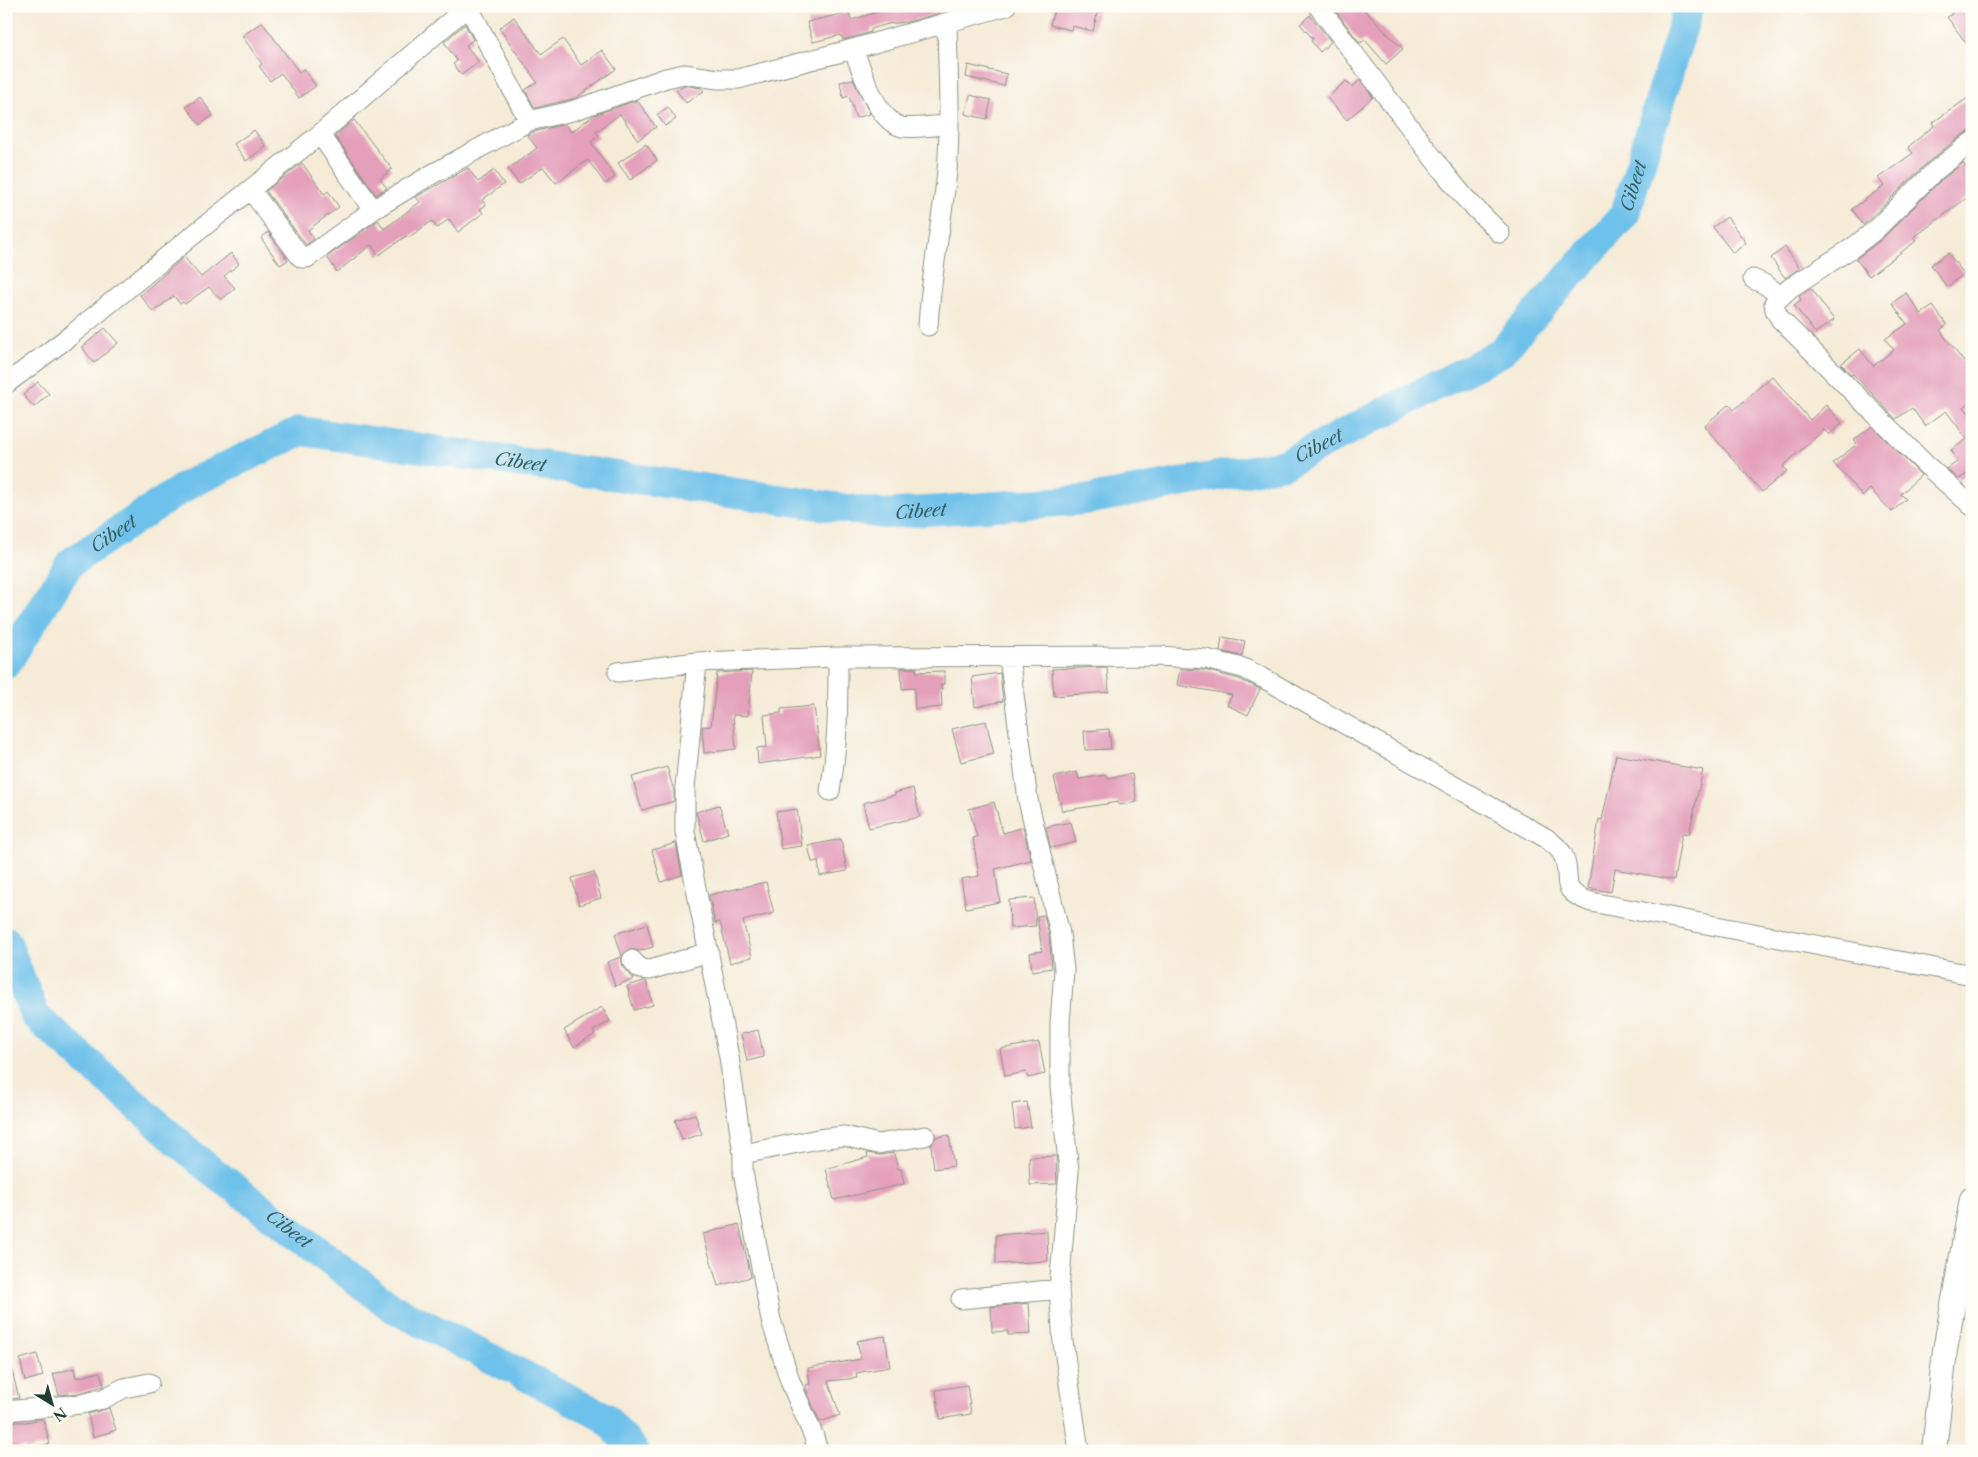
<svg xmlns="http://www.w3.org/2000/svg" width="1978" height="1457" viewBox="0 0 1978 1457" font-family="'Libre Caslon Text',serif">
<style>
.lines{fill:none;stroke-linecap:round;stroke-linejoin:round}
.river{stroke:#6ec1ea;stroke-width:30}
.building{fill:#e49fba}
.minor-casing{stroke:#8a9486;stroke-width:21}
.tertiary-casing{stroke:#8a9486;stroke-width:26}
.minor{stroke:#fff;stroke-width:19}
.tertiary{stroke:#fff;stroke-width:24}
.labels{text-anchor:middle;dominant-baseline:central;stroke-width:5;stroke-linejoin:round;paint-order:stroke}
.water-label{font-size:18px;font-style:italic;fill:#335e62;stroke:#fdfcf7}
</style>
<rect width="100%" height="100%" fill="#fdfcf7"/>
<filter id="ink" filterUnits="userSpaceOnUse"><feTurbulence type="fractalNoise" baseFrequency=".02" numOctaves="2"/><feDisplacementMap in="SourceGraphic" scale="10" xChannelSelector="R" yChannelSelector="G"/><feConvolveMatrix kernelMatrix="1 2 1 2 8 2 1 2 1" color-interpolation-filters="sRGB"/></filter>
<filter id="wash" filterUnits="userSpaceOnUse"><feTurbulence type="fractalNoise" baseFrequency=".0096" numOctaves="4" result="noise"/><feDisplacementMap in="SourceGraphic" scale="20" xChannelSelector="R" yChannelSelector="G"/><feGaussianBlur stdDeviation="1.12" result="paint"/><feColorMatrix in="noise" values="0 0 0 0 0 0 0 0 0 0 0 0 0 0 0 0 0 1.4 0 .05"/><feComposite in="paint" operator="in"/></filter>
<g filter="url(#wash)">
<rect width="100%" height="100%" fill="#f5ebd7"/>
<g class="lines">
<g class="river">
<path id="s1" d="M6,664L70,563L189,484L301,431L883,514L1085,500L1284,464L1500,353L1625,214L1689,6"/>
<path id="s2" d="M6,941L35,1016L203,1164L393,1308L605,1417L634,1451"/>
</g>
</g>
<g id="blocks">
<path class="building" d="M897,6H939L940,13L907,22L888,24L871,29V32L843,40L841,35L813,42L807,22L849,12L851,20Z
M1055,6H1099L1093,31L1072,26L1071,30L1050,25Z
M1332,6H1360L1403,49L1386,64L1365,40L1360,43Z
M1947,6H1972V51L1947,17L1952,14Z
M1310,15L1331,42L1320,52L1311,41L1313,39L1300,24Z
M514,17L541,54L563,39L581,65L602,50L616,69L576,98L535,108L525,90L537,82L499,28Z
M262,22L299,72L303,69L316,86L299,98L281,73L270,81L259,66L262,64L242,36Z
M465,24L473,40L466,45L479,62L461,75L453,64L457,61L444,42Z
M968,65L1007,74L1004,86L966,77Z
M853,79L870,114L856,118L849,96L843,98L840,82Z
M1360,80L1373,97L1347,120L1327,98L1346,81L1352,87Z
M684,85L701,88L704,91L686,103L676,90Z
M970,95L991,100L987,119L965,114Z
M1972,95V131L1965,133L1928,162L1863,225L1852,209L1884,186L1878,178L1913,153L1908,147L1934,126L1932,123Z
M200,97L213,115L200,125L186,107Z
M637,100L656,127L638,140L620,114L596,132L599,136L591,142L615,177L605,184L588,160L556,183L543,167L519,184L508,169L537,148L527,135L533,132L565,124L571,132L594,115Z
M668,107L676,119L665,126L657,115Z
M354,120L392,169L380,179L387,188L376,195L335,136Z
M254,130L266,146L246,161L234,144Z
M646,144L657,160L630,180L618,163Z
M302,163L324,194L328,191L339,207L308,230L314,239L306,245L266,191Z
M1963,163L1972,175V194L1913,238L1916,241L1869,276L1856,259L1882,239L1942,179Z
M468,168L478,182L494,170L504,184L482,200L486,205L480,209L483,213L458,232L449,219L437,228L432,221L408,238L406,236L379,255L371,245L337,272L327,257L378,220L384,229L420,202L416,197Z
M1727,217L1746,243L1733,253L1713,227Z
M268,232L288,260L280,265L261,238Z
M1785,247L1800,268L1785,278L1771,258Z
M231,253L239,264L224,276L235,288L221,300L209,287L185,304L183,302L180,304L174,296L153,312L140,295L184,257L201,277Z
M1948,253L1964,274L1947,287L1931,265Z
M1811,288L1834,320L1815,333L1794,305L1801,300L1799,296Z
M1906,293L1921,314L1933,306L1947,325L1940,330L1964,362L1972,356V401L1964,407L1972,417V480L1967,474L1959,479L1947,469L1958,461L1951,450L1967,439L1946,411L1925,426L1912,408L1896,419L1853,374L1852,375L1841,364L1860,349L1873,366L1894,350L1885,339L1907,324L1892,303Z
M105,328L118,343L94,363L82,347Z
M1772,376L1810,420L1826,405L1842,423L1829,435L1824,430L1783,466L1787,471L1762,492L1704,426L1729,404L1734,410Z
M38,382L49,394L34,407L23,395Z
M1872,426L1921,475L1901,494L1906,499L1892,512L1870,489L1863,496L1833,463L1857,444L1854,440Z
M1222,637L1245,641L1242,656L1220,651Z
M1107,667L1109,692L1054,696L1052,669Z
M901,668H916V672L944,671V684H941L942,707L915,709L914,688L902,689Z
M1180,669L1204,670L1239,679L1260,689L1248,715L1227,705L1232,695L1177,685Z
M752,671L748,716L733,715L736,749L704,753L702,727L711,726L717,673Z
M1000,673L1003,701L975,707L972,677Z
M814,706L820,755L758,764L757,748L767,747L764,715L781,713V709Z
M986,721L994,754L961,762L952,729Z
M1109,729L1111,749L1085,750L1084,731Z
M1616,755L1703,770L1689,834L1682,833L1674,880L1615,869L1611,892L1588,888L1599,819L1602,820Z
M667,767L674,791V801L642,810L632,777Z
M1077,772L1079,779L1106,775L1107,778L1132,774L1137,802L1119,805L1118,802L1062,811L1054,777Z
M913,788L920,817L869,828L863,803L895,795V793Z
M994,802L1003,833L1023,827L1031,860L995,869L1000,902L966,908L961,879L979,876L973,838L977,837L969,809Z
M719,805L728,833L704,841L696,812Z
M797,809L802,846L781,849L776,812Z
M1071,822L1076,842L1051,848L1046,827Z
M841,839L847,871L820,876L818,861L812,862L808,846Z
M676,843L682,875L661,882L652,850Z
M594,872L601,898L579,905L572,878Z
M766,882L774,913L743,921L752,957L730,963L720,922L715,923L709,895Z
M1034,898L1036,926L1010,928L1009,900Z
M1044,915L1049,936L1052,968L1032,971L1030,953L1042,951L1037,916Z
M647,924L653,947L639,951L629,949L622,956L615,934Z
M621,957L623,967L634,979L615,986L607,962Z
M644,981H646L653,1005L634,1010L627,986Z
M602,1007L610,1021L593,1031L595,1034L574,1047L564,1030Z
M758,1030L764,1057L747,1061L741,1034Z
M1039,1042L1045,1074L1028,1078L1026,1072L1005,1076L1000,1049Z
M1027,1102L1031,1127L1015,1129L1012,1104Z
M695,1114L702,1134L682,1140L675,1120Z
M949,1135L954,1166L934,1169L931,1145L936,1137Z
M867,1153L880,1155L894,1153L898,1169H901L904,1184L834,1200L826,1169L868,1157Z
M1056,1156L1057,1184L1030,1185L1029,1157Z
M739,1224L751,1277L718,1286L703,1234Z
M1047,1231L1048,1261L996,1264V1235Z
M1029,1303L1031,1334L1008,1335V1331L992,1332L991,1307Z
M885,1336L890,1367L856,1373L857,1378L828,1381L840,1415L820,1422L806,1390V1385L810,1384L808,1368L861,1359L857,1341Z
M37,1354L43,1376L25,1381L20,1359Z
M6,1367H11L19,1398L6,1400Z
M74,1368L76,1378L100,1372L104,1386L79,1393L59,1395L53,1374Z
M967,1385L971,1414L940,1419L936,1390Z
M109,1408L116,1430L93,1437L88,1414Z
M43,1419L50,1444L26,1450L25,1447L6,1451V1422H25Z"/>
</g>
</g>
<g filter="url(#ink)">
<use href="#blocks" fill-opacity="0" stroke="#8a9486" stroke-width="1"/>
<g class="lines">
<g class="minor-casing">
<path id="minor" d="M468,6L529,121
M1318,6L1443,171L1465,198L1500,233
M853,49C863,71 876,121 902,127C912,129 937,125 949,125
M320,134L373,210
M1972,142L1935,171L1874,231L1852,248L1790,288L1774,303L1775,310L1781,320L1925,464L1972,506
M251,190L299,255L302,258H307L373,210L427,177L529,121L572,111L666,78L684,74L718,79H738L853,49L1006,6
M1753,279L1766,285L1780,296
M928,326C931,274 942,223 947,171C951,122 948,72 947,23
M6,384L70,336L187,240L320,134L468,6
M1009,657L1028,800L1060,934L1064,970L1060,1023V1087L1069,1171L1059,1289L1063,1342L1079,1451
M697,662L685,788V832L729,1057L743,1154V1172L771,1320L790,1381L814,1437L818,1451
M618,672L697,662L838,657L1158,656L1206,659L1243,668L1265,679L1546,838C1552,843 1559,847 1563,855C1574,881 1555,889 1591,902L1972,975
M830,791C838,747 838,701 838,657
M632,960L640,969L650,970L709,952
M743,1154L818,1139L844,1136L878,1144L925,1136
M961,1299L1059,1289
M6,1411L81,1404L103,1399L124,1388L149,1383"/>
</g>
<g class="tertiary-casing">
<path id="tertiary" d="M1934,1451L1945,1350L1972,1199"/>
</g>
<use href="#minor" class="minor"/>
<use href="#tertiary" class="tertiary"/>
</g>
</g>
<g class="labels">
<g class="water-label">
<text stroke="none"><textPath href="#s1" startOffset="1838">Cibeet</textPath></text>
<text stroke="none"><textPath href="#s1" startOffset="1418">Cibeet</textPath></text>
<text stroke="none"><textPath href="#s1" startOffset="608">Cibeet</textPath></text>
<text stroke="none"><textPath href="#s1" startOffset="1012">Cibeet</textPath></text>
<text stroke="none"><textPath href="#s1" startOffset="172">Cibeet</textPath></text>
<text stroke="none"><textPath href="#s2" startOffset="412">Cibeet</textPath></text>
</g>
</g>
<rect width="1978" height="1457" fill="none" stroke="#fdfcf7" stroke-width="25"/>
<g transform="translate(52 1404) rotate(143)" stroke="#fdfcf7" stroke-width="4" paint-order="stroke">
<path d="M0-4L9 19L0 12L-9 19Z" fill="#1f3d34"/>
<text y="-8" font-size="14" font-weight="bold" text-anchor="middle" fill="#1f3d34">N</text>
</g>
</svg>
